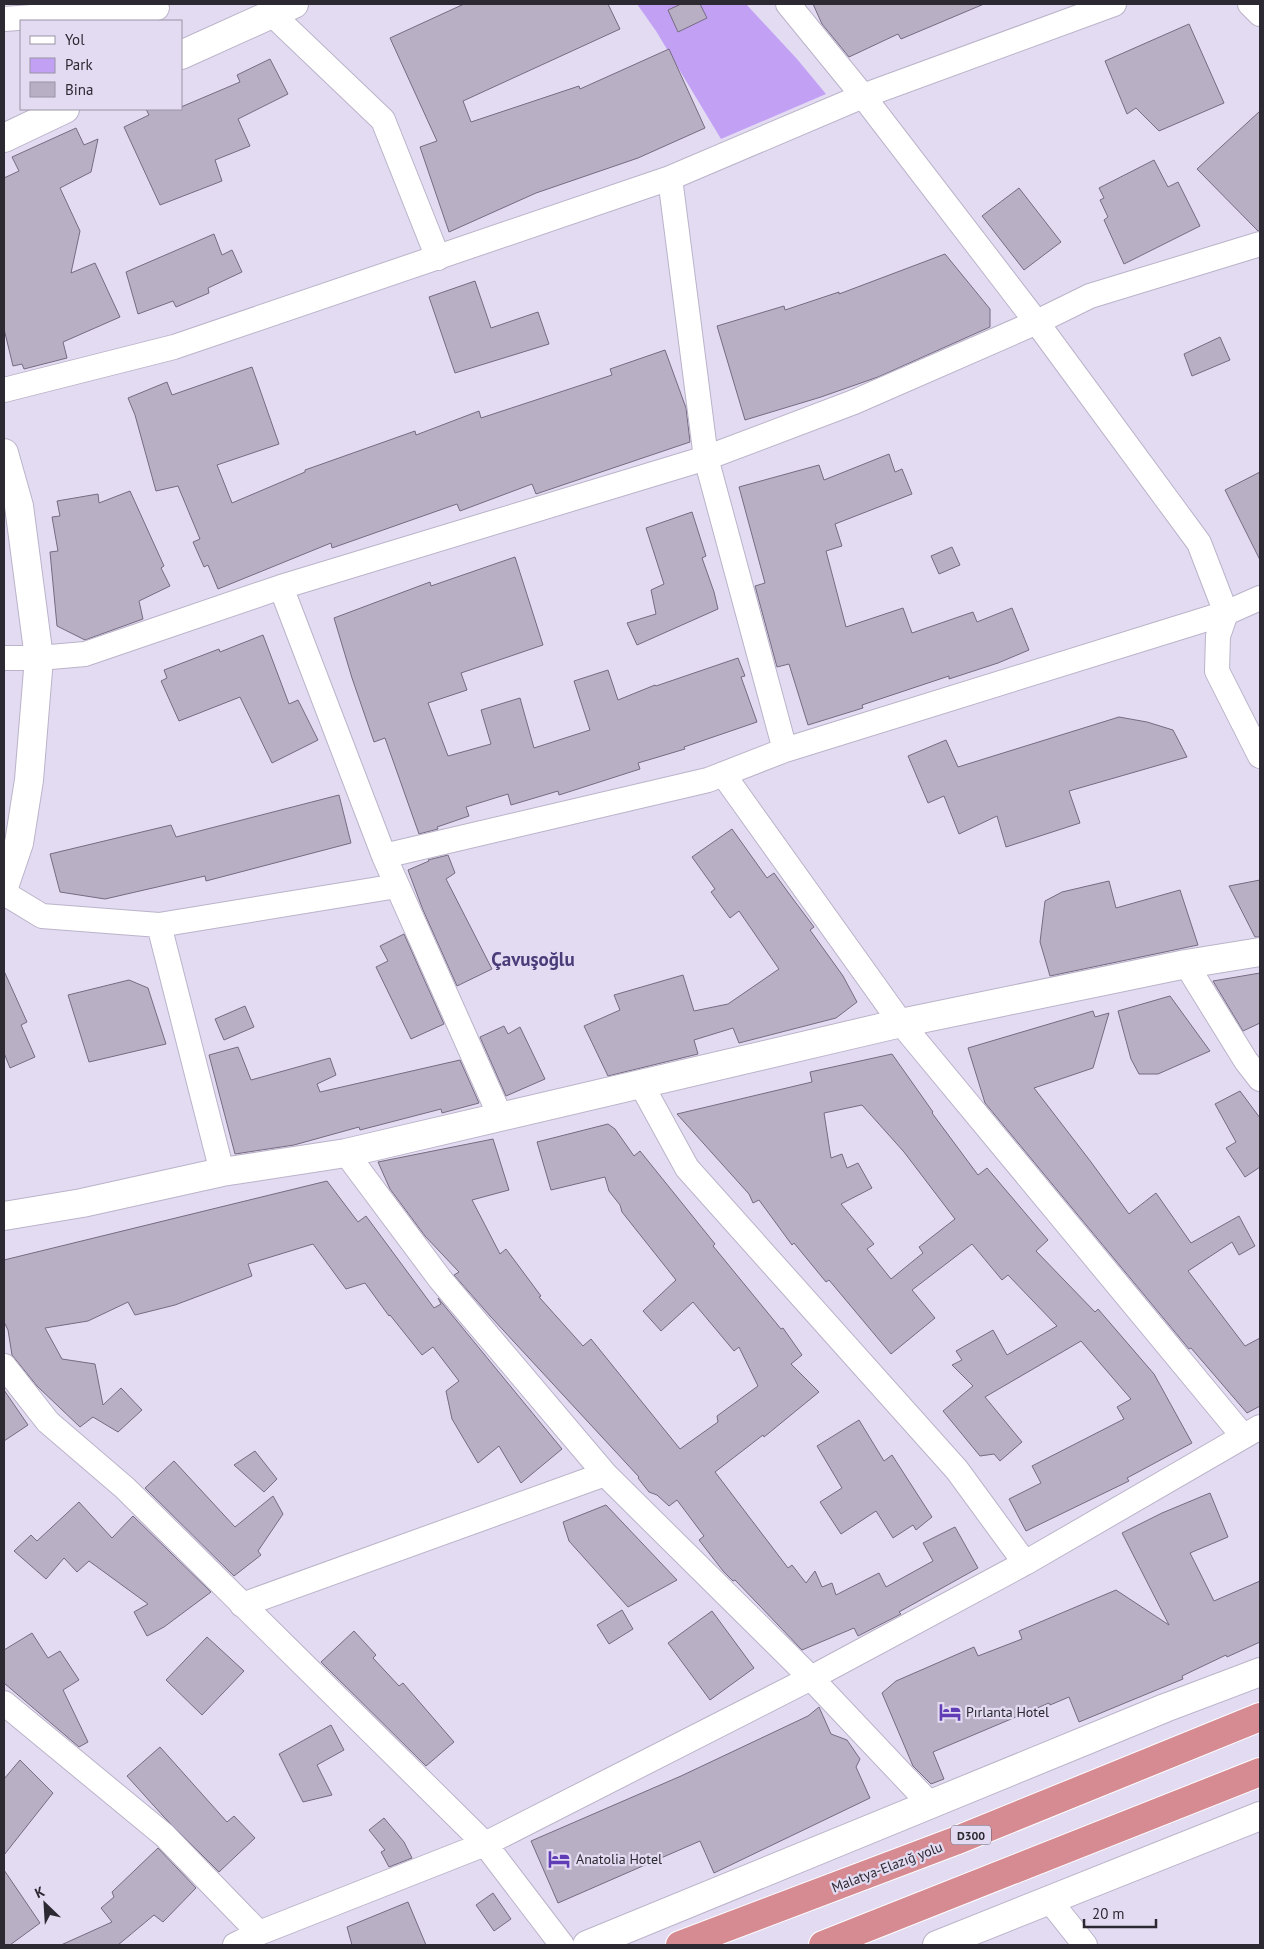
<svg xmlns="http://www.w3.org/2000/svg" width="1264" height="1949" viewBox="0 0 1264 1949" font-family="'PT Sans',sans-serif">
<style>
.green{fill:#c2a1f5}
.building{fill:#b9afc5;stroke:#756c81;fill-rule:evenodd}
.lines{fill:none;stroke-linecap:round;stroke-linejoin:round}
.minor-casing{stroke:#bbb3c9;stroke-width:26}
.tertiary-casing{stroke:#bbb3c9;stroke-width:30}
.secondary-casing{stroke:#bbb3c9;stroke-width:30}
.trunk-casing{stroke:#fff;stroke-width:30}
.minor{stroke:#fff;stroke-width:24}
.tertiary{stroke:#fff;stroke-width:28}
.secondary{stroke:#fff;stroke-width:28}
.trunk{stroke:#d68b92;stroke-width:28}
.labels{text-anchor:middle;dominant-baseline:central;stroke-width:4.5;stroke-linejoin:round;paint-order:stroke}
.shield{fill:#e3dbf2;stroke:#635e6c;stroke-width:1}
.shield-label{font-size:12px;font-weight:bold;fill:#2c2932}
.poi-label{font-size:14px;fill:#2c2932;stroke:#e3dbf2;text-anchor:start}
.street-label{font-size:14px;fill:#2c2932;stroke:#e3dbf2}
.district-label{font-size:19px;font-weight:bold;fill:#493c79;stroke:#e3dbf2}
</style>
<rect width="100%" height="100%" fill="#e3dbf2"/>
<path class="green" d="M637,4H746L797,59L826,94L721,139L656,31Z"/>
<path class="building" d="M464,4H608L620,29L463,101L471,122L579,86L580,89L669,49L705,128L638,158L536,193L449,232L420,147L437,141L390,38Z
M681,4H700L707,18L678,32L668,10Z
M813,4H984L901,39L898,34L849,57L822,24Z
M1189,24L1224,103L1159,131L1136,108L1127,114L1105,61Z
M270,59L288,94L238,119L250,146L215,160L222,181L160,205L124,127L149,115L146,109H181V107L240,82L237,75Z
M1260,111V231H1258L1197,169Z
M76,128L84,145L98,139L91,172L60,188L80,231L71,273L95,263L120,317L63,342L67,358L24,369L22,364L13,366L4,329V178L19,171L12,157Z
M1154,160L1168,187L1178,182L1200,226L1124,264L1104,220L1108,217L1100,200L1104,198L1099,188Z
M1019,188L1061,242L1024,270L982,216Z
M214,234L222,255L232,250L242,272L208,288L209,293L176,307L173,301L138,314L126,272Z
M945,254L990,309V327L878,377L821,397L745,420L717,326L784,306L785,310L839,292V294Z
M475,281L491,328L538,312L549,344L455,373L429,297Z
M1220,337L1230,360L1192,376L1184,354Z
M665,350L686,408L690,442L536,494L532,484L460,511L457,504L332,548L331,543L218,589L208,565L204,567L193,542L200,539L178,486L156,491L135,415L128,398L167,382L172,395L252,367L279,444L217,465L232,503L305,472V470L415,431L416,435L479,411L481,418L612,375L610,369Z
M889,454L895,472L902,469L912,494L835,524L842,546L826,551L846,627L903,608L912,633L973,612L977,622L1012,608L1029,650L998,663L949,679V676L862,705L863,708L808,725L789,664L777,667L755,586L765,583L739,487L819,465L824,480Z
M1260,472V560L1225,490Z
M130,491L164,566L161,568L170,586L139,601L143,619L85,640L57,626L50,552L58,551L52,517L60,516L57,501L98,494L99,503Z
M692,512L706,556L702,558L714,592L718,609L637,645L627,623L656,614L651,590L664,584L646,528Z
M952,547L960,565L939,574L931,556Z
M515,557L543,645L461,673L467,690L428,703L448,756L491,744L481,710L520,698L534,748L590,730L574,681L608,670L618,700L655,685L656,686L738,658L745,676L741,677L757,722L684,747L685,749L638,763L640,769L559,795L558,791L511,805L508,794L466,807L469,816L437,827L438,829L419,834L385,738L374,742L352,678L334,618L430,582L431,586Z
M263,635L289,704L298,700L318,740L272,763L240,697L179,721L161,681L167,678L164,670L219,649L220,652Z
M1119,717L1147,722L1173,730L1187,757L1069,791L1080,823L1006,847L997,816L959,834L944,796L928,803L908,756L946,740L958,767Z
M339,795L351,843L206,881L205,876L105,899L60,892L50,854L171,825L176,837Z
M732,829L767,878L774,873L793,899L814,927L810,930L843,976L857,1002L836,1018L739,1043L733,1028L694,1040L698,1054L608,1076L584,1026L620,1010L614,995L683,975L694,1011L728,1004L779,969L739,911L730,918L711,892L715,889L692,857Z
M448,855L455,873L446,879L492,969L457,986L423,910L408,870L429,861L428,860Z
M1260,880V937H1255L1229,886Z
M1109,881L1116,908L1180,890L1198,945L1050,976L1040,942L1045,901L1062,892Z
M404,934L444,1024L411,1039L376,967L388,961L380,946Z
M4,971L27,1022L21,1025L35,1057L10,1068L4,1053Z
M1260,973V1023L1243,1031L1213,981Z
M129,980L148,988L166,1044L89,1062L68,995Z
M1170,996L1210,1051L1158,1074H1139L1131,1059L1118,1011Z
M245,1006L254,1027L224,1040L215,1019Z
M1093,1011L1095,1017L1109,1013L1093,1068L1034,1088L1091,1162L1129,1214L1156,1193L1191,1243L1239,1216L1255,1246L1239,1255L1232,1242L1188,1271L1245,1346L1260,1338V1406L1247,1413L1191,1348L1189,1349L985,1103L968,1048Z
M504,1026L508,1034L520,1027L545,1079L506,1096L480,1037Z
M238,1047L251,1080L330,1058L336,1075L317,1084L320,1092L460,1060L479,1103L442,1113L441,1109L360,1130L359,1127L294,1145L235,1154L209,1055Z
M892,1054L933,1112L932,1113L978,1175L987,1168L1048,1240L1036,1251L1095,1312L1098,1309L1154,1374L1192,1443L1127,1478L1129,1481L1026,1531L1009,1499L1041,1483L1032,1466L1124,1419L1117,1407L1131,1399L1081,1341L985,1397L1022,1442L1000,1461L994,1454L980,1456L943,1411L973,1386L952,1365L962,1360L956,1351L993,1330L1007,1355L1057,1326L1008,1275L1002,1280L972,1244L912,1290L935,1318L891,1354L829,1280L826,1282L794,1243L792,1245L759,1200L753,1203L749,1194L677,1114L812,1082L810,1072ZM862,1105L904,1152L955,1219L919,1247L923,1253L891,1279L867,1249L874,1244L841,1204L872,1188L858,1163L847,1168L842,1154L831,1158L824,1113Z
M1240,1091L1260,1118V1167L1245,1177L1226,1148L1236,1142L1215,1104Z
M608,1124L615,1129L634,1156L640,1151L715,1244L713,1246L781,1329L783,1328L802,1355L791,1364L819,1392L764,1437L763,1435L715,1472L788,1568L792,1565L806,1583L815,1571L822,1587L832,1583L836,1595L879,1573L886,1587L933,1561L923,1543L955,1527L978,1568L899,1612L901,1614L858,1636L854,1628L802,1650L735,1580L733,1581L723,1571L699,1540L704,1536L677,1500L669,1506L657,1495L649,1492L638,1478L639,1477L491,1317L454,1275L459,1272L425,1236L390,1189L378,1162L493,1139L509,1190L472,1200L500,1254L506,1249L541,1296L539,1297L583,1346L591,1339L680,1449L718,1422L717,1416L758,1386L739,1347L734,1351L693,1302L661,1331L643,1311L676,1280L622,1212L620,1205L609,1191L605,1177L551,1190L537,1142Z
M327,1181L358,1222L366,1216L434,1308L441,1304L438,1298L562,1449L521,1483L499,1446L478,1463L452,1419L446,1391L459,1381L433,1347L422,1355L390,1315L389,1316L365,1283L346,1289L313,1244L248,1264L252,1276L175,1305L135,1315L128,1302L88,1321L45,1328L62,1359L95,1364L103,1405L121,1388L142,1410L118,1432L93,1417L80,1427L37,1386L12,1355L8,1330L4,1322V1260Z
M4,1390L28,1425L4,1441Z
M859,1420L884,1461L892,1455L932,1517L916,1530L913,1525L893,1538L876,1511L841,1534L820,1502L842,1488L817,1446Z
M255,1451L277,1479L264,1492L234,1465Z
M174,1461L235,1527L273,1496L283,1514L258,1551L261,1555L234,1576L145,1488Z
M1210,1493L1228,1537L1190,1553L1214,1601L1260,1581V1642L1227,1657L1226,1655L1182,1676L1183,1679L1079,1722L1069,1697L1050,1705L1049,1703L933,1752L944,1779L931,1784L913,1766L882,1693L896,1681L974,1647L978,1656L1022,1639L1019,1631L1116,1590L1169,1625L1122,1533L1162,1513Z
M79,1502L112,1538L133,1516L211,1592L164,1627L147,1636L134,1612L148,1604L89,1561L77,1572L64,1558L46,1579L14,1551L31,1535L37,1541Z
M606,1505L677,1580L628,1607L569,1541L563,1522Z
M622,1610L633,1629L609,1644L597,1625Z
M712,1611L754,1668L710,1700L668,1643Z
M354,1631L376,1655L373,1658L399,1686L403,1683L454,1742L426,1766L321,1662Z
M32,1633L48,1658L60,1651L79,1680L63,1690L88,1742L79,1747L4,1683V1650Z
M207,1637L244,1671L202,1715L166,1680Z
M819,1707L831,1734L847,1740L860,1759L856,1767L870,1798L714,1873L700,1841L558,1903L531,1841L681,1776L808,1716Z
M331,1725L344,1750L317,1765L332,1795L303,1802L279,1754Z
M160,1747L227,1822L234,1816L255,1838L219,1872L164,1817L127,1776Z
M20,1760L53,1793L4,1855V1779Z
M384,1818L404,1842L412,1858L389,1867L381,1852L385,1850L369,1830Z
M158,1848L196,1888L163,1922L154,1915L118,1945H61L112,1922L101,1908L114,1897L112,1892Z
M4,1870L40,1923L10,1945H4Z
M493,1893L511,1919L494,1931L476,1905Z
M408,1902L426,1945H352L347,1927Z"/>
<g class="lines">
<g class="minor-casing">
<path id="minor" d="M788,4L863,96L1038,324L1199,543L1226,613L1218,636L1217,671L1260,756
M1250,4L1260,14
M272,14L383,120L438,258
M4,19L157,8
M4,390L174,347L670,178
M281,587L384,856L501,1118
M4,658H39L85,654L281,587L706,458L854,402L1037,322L1090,296L1260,244
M785,750L706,458L670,178L863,96L1114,4
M723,774L901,1023L1243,1436
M384,856L708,780L785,750L1226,613L1260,598
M4,893L42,916L159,925L397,886
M159,925L222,1172
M1186,964L1246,1061L1260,1079
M641,1084L687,1168L957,1470L1025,1563L1260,1427
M346,1153L440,1279L605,1474L811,1678L931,1805
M4,1366L48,1422L125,1488L485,1844L562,1945
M242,1605L605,1474
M4,1703L164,1835L259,1933L485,1844L811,1678L1025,1563
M1050,1901L1085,1945
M235,1945L259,1933"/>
</g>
<g class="tertiary-casing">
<path id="tertiary" d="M181,55L294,4
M4,138L65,109
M4,1216L82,1203L222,1172L346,1153L901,1023L1186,964L1260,952"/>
</g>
<g class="secondary-casing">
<path id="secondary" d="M4,453L19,506L39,658L29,780L19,843L4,887
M587,1945L1165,1708L1260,1672
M937,1945L1260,1816"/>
</g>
<g class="trunk-casing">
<path id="trunk" d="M680,1945L955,1841L1260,1717
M823,1945L1260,1772"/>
</g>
<use href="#minor" class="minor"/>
<use href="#tertiary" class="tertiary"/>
<use href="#secondary" class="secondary"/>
<use href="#trunk" class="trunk"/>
</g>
<defs>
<g id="hotel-bare" transform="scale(1.725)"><path d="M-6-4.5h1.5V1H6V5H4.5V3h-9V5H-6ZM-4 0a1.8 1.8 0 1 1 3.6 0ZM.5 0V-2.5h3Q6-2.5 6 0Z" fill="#603db5" stroke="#e3dbf2" stroke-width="2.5" paint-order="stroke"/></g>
</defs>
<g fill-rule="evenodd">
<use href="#hotel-bare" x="950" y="1712"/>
<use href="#hotel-bare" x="559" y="1859"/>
</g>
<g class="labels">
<rect class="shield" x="951" y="1825.5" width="40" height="19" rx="4"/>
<g class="shield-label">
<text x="971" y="1835">D300</text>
</g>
<g class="poi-label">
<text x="966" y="1712">Pırlanta Hotel</text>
<text x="576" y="1859">Anatolia Hotel</text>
</g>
<g class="street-label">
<text transform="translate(887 1867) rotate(-21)">Malatya-Elazığ yolu</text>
</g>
<g class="district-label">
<text x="533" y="959">Çavuşoğlu</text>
</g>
</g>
<rect width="1264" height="1949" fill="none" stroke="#2c2932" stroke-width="10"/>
<rect x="20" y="20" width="162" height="90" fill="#e3dbf2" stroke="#9a94a5"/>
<rect x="30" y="36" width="25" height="8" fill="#ffffff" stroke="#9a94a5"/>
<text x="65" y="45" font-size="15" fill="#2c2932">Yol</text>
<rect x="30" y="58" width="25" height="15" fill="#c2a1f5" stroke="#9a94a5"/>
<text x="65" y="70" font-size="15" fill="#2c2932">Park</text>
<rect x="30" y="82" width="25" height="15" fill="#b9afc5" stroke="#9a94a5"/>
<text x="65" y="95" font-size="15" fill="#2c2932">Bina</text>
<g transform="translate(45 1904) rotate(335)" stroke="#e3dbf2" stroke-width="4" paint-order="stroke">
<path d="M0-4L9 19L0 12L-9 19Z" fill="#2c2932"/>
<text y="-8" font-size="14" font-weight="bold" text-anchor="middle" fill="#2c2932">K</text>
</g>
<path d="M1084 1919v8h72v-8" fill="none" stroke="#2c2932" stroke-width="2.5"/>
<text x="1092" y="1919" font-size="15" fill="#2c2932" stroke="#e3dbf2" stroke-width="4" paint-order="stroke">20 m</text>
</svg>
